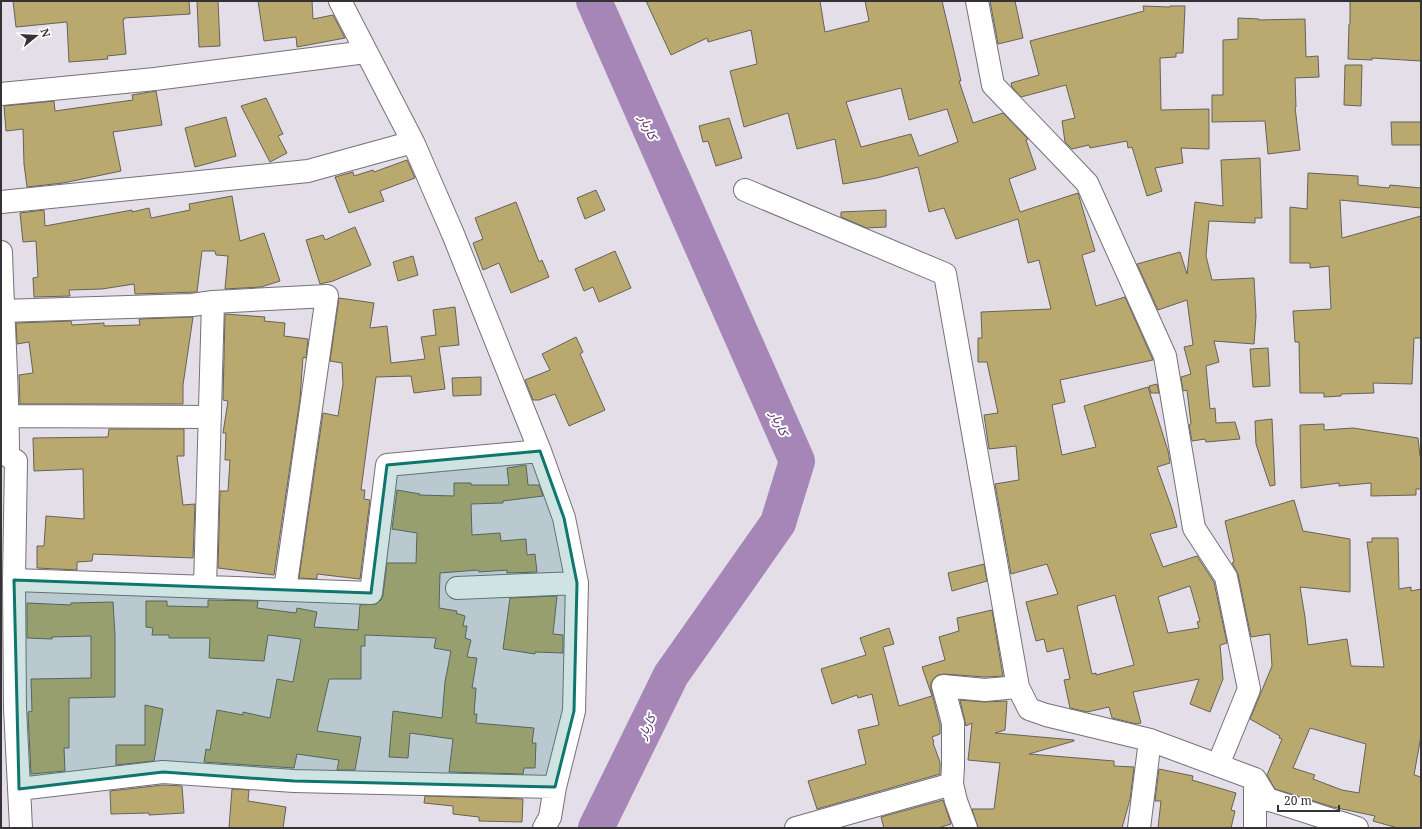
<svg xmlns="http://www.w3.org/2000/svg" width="1422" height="829" viewBox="0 0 1422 829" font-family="'Noto Serif',Vazirmatn,serif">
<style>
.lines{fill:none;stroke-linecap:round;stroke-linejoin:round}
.river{stroke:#a586b7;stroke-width:36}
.building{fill:#baa96f;stroke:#656258;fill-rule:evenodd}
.minor-casing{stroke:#757079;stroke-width:24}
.minor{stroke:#fff;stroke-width:22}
.marked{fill:#0f766e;fill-opacity:0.2;stroke:#0f766e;stroke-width:3;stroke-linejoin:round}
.labels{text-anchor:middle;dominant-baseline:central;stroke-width:4;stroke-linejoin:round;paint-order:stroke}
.water-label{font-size:13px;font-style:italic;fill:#603674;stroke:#fff}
</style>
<rect width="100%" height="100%" fill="#e4dee8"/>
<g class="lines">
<path class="river" d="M594,1L797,461L778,523L671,675L596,828"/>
</g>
<path class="building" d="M13,1H189L190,14L124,18V20H123L126,54L107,56L108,59L69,62L67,22L16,27Z
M197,1H218L220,46L199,47Z
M258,1H312L313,19L333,15L345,38L297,47L296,37L264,41Z
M646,1H820L825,32L869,21L865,1H942L961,81H959L973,123L1003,113L1028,139L1026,140L1036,169L1009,179L1020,212L1078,193L1095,251L1082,255L1096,306L1125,297L1153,360L1060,380L1065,402L1052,405L1062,455L1096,447L1084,406L1148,387L1168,451L1170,463L1157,467L1172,509L1177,527L1150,534L1163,567L1197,556L1214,582L1227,643L1220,645L1223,679L1210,712L1190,704L1199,679L1133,692L1141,723L1137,724L1112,718L1109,707L1087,712L1070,708L1064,680L1070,679L1063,648L1047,652L1044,639L1036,641L1026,602L1058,594L1047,564L1011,574L995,484L1019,480L1016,446L989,449L984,415L998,413L987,362H978V338H982L981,312L1051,309L1039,260L1028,263L1018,219L956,239L944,208L929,212L918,167L877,178L843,184L835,139L797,149L788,113L744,127L730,71L757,64L751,30L708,42L707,38L671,55ZM901,88L909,120L947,109L958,142L919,156L911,134L861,147L846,102ZM1190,586L1200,621L1197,622L1199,628L1168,633L1158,597ZM1115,595L1134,665L1096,675V673L1092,674L1077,606Z
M990,1H1015L1023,38L998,44Z
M1350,1H1421V61L1372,58V60L1348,59L1349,24H1350Z
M1143,6L1170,7V6H1185L1183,53H1176V57L1160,58L1161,110L1209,109V149L1181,148L1183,163L1155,168L1162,191L1147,196L1132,147L1128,148L1127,141L1090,148L1089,145L1072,149L1065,142L1062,121L1075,118L1066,85L1021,97L1012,87L1011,83L1039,75L1030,41L1144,11Z
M1238,18L1259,19V20L1305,19L1306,57L1318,56L1319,77L1295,78L1296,107H1295L1300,150L1268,154L1265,121L1212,122V95H1223V40L1238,39Z
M1345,65H1362L1361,106L1344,105Z
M156,91L162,125L113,132L121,171L63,183L27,187L24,164L23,129L6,131L4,106L54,101L55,111L133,100L132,95Z
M266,98L283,134L278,136L287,153L270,162L241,106Z
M226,117L236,156L195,167L185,128Z
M729,118L742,158L716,166L708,141L703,142L699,126Z
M1391,122H1421V145H1392Z
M1260,158L1262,218H1255V223L1209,221L1206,256L1212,280L1254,278L1256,316L1254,344L1214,341L1219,362L1206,366L1210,409L1215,408L1216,423L1235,422L1240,439L1206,442L1205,439L1192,441L1189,425L1191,424L1187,390L1183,391L1181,377L1191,374L1184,347L1193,345L1187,300L1158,310L1137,264L1180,252L1187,274L1195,202L1223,206L1221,160Z
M407,160L415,178L380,191L384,201L349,213L335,177L353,172L354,176L373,170L374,172Z
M1308,173L1358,176V185L1389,188L1390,185L1421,188V208L1340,200L1342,238L1421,216V338H1414L1412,384L1373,383L1374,393L1341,394V396L1324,397V393H1300L1299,342H1295L1293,311L1331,309L1329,266L1310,268V263H1290V207L1307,209Z
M596,190L605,210L585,219L577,198Z
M232,196L240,241L264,233L280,281L261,287L225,289L228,256L216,255L215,251H202L197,292L135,294L134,284L102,289L69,290L70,296L34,297L33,278L38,277L36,241L23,242L20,213L44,210L45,226L132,210V212L149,208L151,218L190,210L189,204Z
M516,202L539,262L542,260L549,277L511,293L499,263L483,270L473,243L483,239L475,218Z
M886,210V227L867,228L841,217V212Z
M355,227L371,265L333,281L320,284L306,240L323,235L325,240Z
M615,251L631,288L599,302L593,287L584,291L575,269Z
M413,256L418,275L398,281L393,262Z
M339,298L374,303L370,328L387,326L391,363L425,359L421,337L436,335L433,310L455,307L459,345L439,347L445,389L414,393L411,376L376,377L361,490H365L364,499L370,500L360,579L317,574V579L299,578L323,413L338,416L343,384L342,363L330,361Z
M225,314L265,317L264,321L285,323L284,336L308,339L306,358L303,357L300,399L274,575L218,568L220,491H228L230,460H225L226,433H223L228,401L223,400Z
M193,317L183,385V404H20L19,375L33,373L29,342L17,344L16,323L71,321L72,325L104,323V326L140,325L139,319Z
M576,337L583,352L580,354L605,410L569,426L555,394L539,400H533L525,380L550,370L542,354Z
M1268,348L1270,386L1253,387L1250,349Z
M481,377V395L453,396L452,378Z
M1157,384L1159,393H1151L1149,386Z
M1272,419L1275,485L1270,486L1256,444L1255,421Z
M1324,424V430L1353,428L1418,438L1420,456H1421V489H1416V495L1371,496V483L1339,486V483L1301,488L1300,425Z
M109,429H184V456H177L183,505L195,504L193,558L93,554L92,561L77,562V570L37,568V546H44L46,516L84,519L83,469L34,471L33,438L108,437Z
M526,465L528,485H539L543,496L503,501V503L471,504L472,535L500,533L501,541L526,539L527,555L535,554L537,572L507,573V570L479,572L478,570L440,573L439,608L457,611L456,613L465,616L463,626H467L465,638L471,640L467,657L477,658L472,688H476L474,714H477L476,723L534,728L532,743H536L535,768H524L523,774L449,772L453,739L410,733L408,758L389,757L393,711L442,718L445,682L451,651L434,648L436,638L365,635V646H361V679H329L317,731L361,737L355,770H337L339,760L297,754L294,768L204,762L206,749L210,750L217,710L243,715V712L270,718L277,679L293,682L301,639L268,635L264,661L209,658L210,638H169V635H152L153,628L146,627V601H167V606L208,607V600L258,601L257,608L296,613L297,608L317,612L314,627L358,630L360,605L376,604L381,600L383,595L387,563H416L417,533L392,529L397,490L420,494L419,495L454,496V483H471V485H509L507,468Z
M1294,500L1303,531L1350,539V592L1300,587L1305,617L1308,645L1347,639L1351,666L1384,667L1367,542H1372V538H1398L1399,589L1411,587V591L1421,589V736L1414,775L1421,777V828H1398L1373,821L1375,816L1333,807L1275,789L1267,775L1282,739L1279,738L1280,736L1250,719L1272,666L1270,634L1251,637L1238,574L1232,563L1234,562L1225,521ZM1310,728L1366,744L1359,793L1342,790L1313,779L1315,775L1293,768Z
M984,564L987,581L952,591L948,573Z
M557,596L553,634L563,635V653L535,652V654L503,649L510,598Z
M113,602L115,635V697L69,698V748H64L65,771L31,774L28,712L32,711L31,679L91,678V636L52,637V639L27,638V603L71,605V603Z
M992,610L1003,676L985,677L944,674L938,675L934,678L931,683V689L940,725V734L932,737L934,742L933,743L940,762V774L817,809L808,781L866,764L858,730L879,725L872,694L858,698L857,695L832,704L821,669L866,655L860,638L889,628L894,644L883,647L899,706L932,696L922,667L945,660L939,637L959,631L957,618Z
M960,700L984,702L1007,701L1005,730L995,733L1074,740V741L1029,754L1114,761V766L1134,767L1130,799L1122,828H978L972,809H994L1000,763L968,760L972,723L966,726Z
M145,705L163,709L154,761L116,765V745H145Z
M1159,769L1193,776L1192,780L1236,793L1231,810L1235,811L1231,828H1158L1161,801H1155Z
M163,785L182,786L184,813L149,815V813L111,814L110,791Z
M232,789L249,790L248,801L286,807L283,828H229Z
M425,796L523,799L522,822L479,821V817L453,814V806L424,803Z
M943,800L951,824L938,828H884L881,817Z"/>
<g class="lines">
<g class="minor-casing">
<path id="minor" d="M340,1L413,142L453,234L540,451L564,518L577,583L574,711L555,787L550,817L544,828
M977,1L993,85L1087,183L1165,356L1194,528L1226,577L1249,689L1218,765
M1,94L155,79L366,52
M745,190L945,274L1018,687L1029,709L1046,715L1150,740L1255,779L1267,799L1357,828
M1,202L308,171L413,142
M1,252C3,320 8,388 8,456L16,461L14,580L15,708L21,828
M2,311L192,305L213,302L327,296L285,590
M8,416L210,417
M14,580L371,593L387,465L540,451
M205,587L213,302
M457,588L577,583
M19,789L163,772L294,781L555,787
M796,828L952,784
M966,828L956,801L952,784L953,766V723L943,686L985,690L1018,687
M1139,828L1150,740
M1255,828V779"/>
</g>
<use href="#minor" class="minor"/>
</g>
<path class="marked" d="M540,451L564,518L577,583L574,711L555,787L294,781L163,772L19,789L14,580L371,593L387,465Z"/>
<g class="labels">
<g class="water-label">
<text transform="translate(649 127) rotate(66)">کاربار</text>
<text transform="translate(780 423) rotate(66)">کاربار</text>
<text transform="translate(646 726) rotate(-64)">کاربار</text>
</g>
</g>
<rect width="1422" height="829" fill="none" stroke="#353236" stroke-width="4"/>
<g transform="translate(36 36) rotate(72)" stroke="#ffffff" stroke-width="3" paint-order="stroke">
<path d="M0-3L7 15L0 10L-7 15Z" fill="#353236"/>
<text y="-6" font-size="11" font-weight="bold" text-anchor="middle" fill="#353236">N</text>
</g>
<path d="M1278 805v6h61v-6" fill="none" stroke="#353236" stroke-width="2"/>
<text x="1284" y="805" font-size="12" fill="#353236" stroke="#ffffff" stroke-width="3" paint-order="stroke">20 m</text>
</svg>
